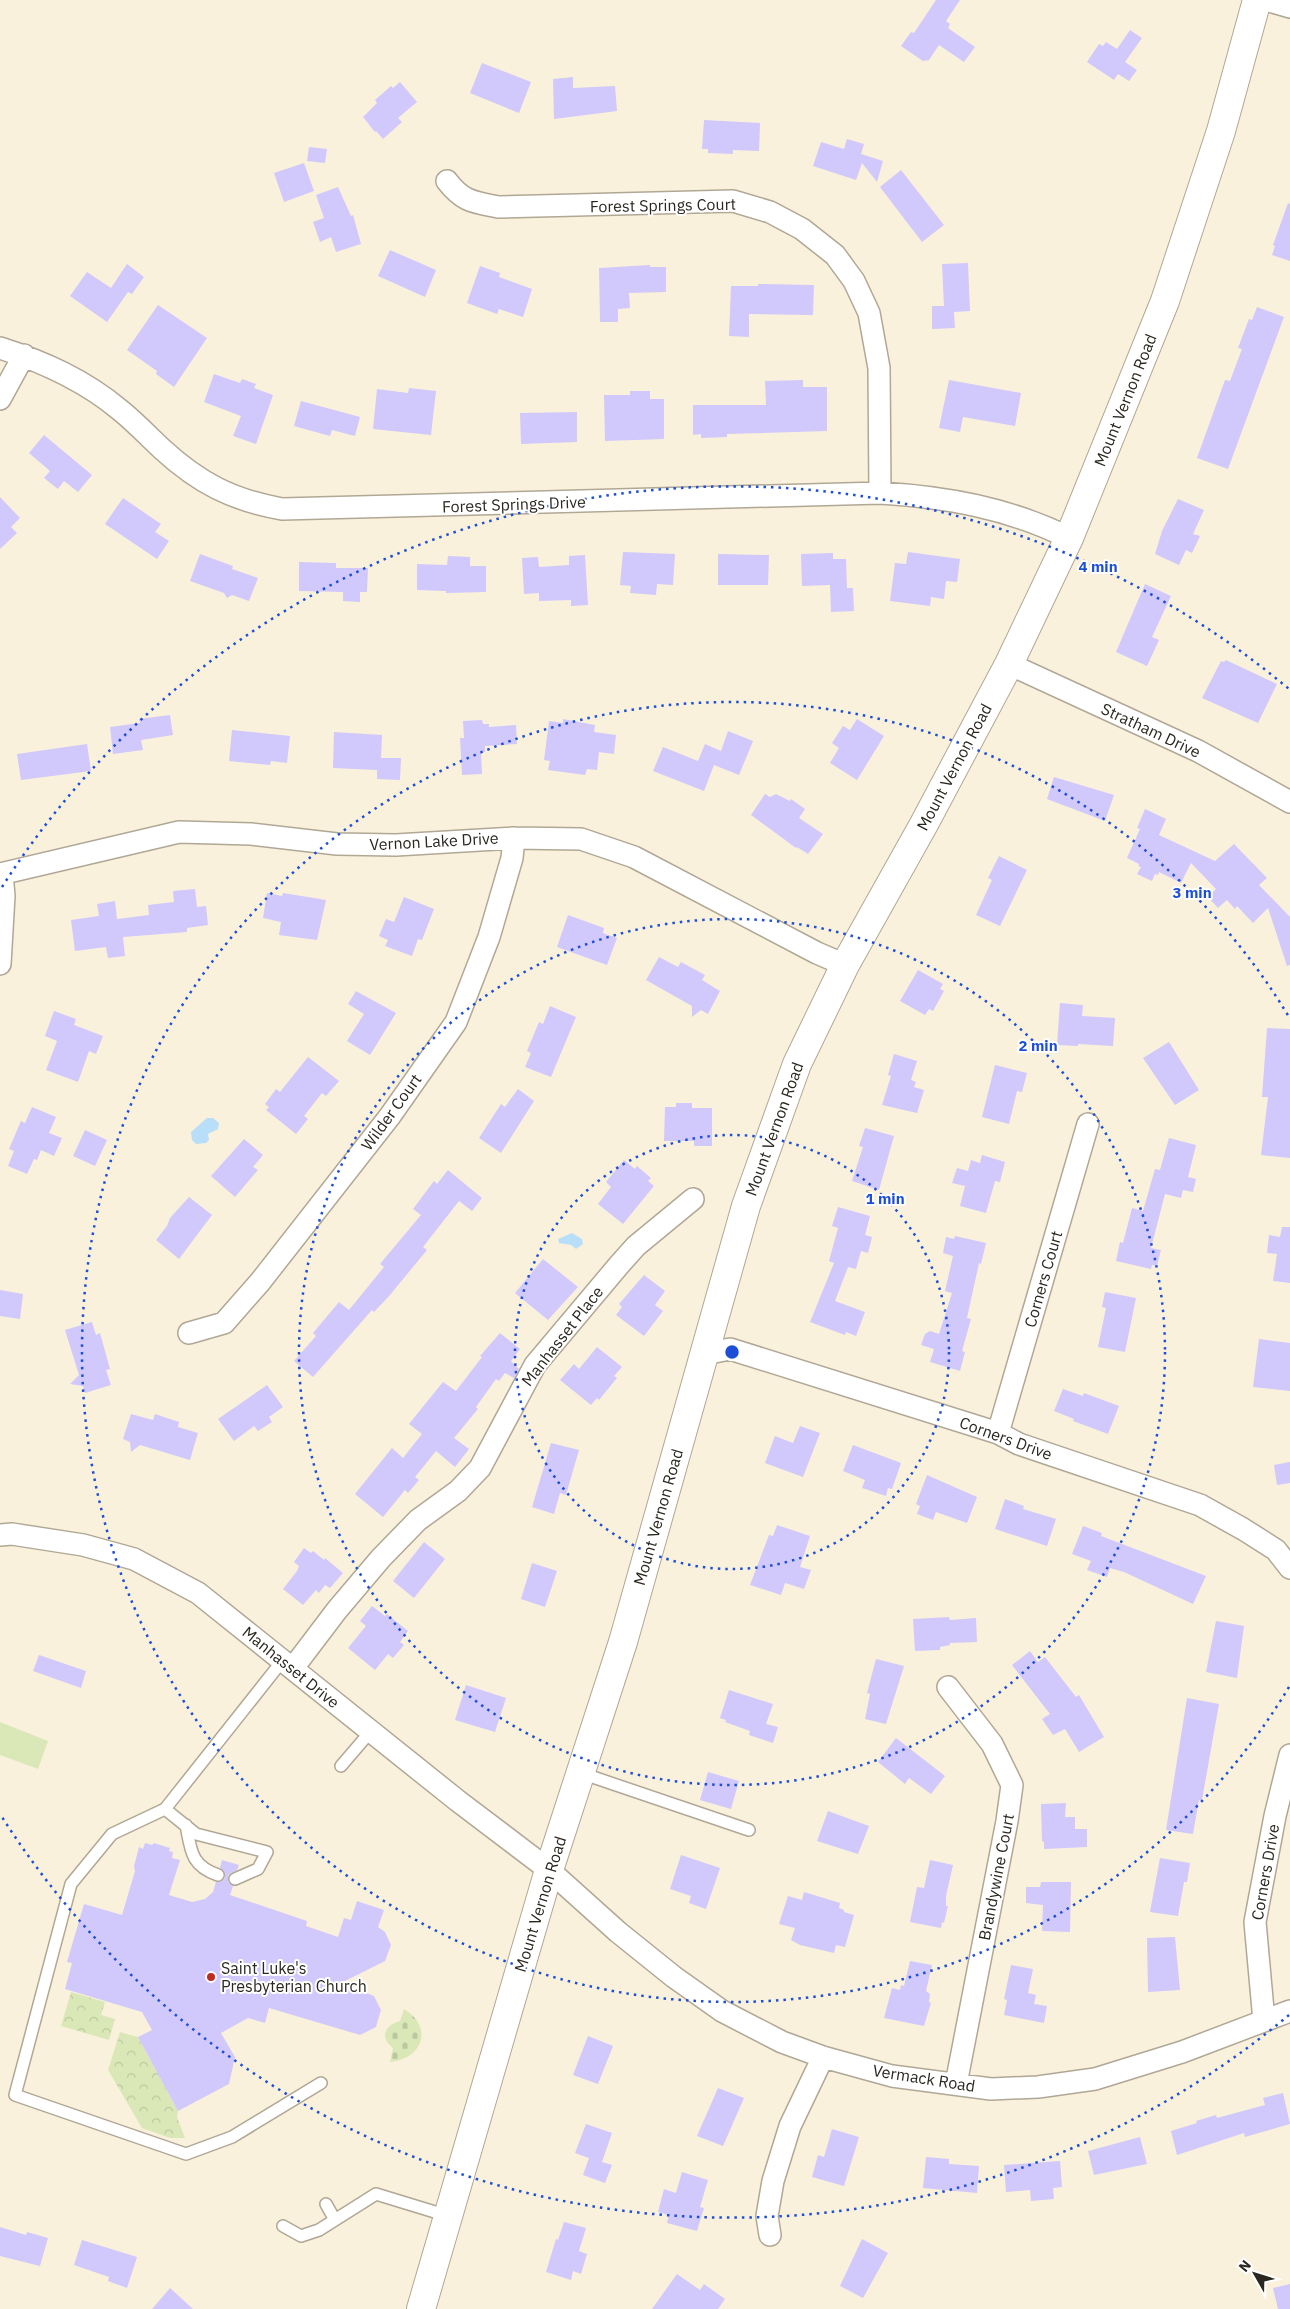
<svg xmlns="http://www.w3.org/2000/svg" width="1290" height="2309" viewBox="0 0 1290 2309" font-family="'IBM Plex Sans',sans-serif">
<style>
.cemetery{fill:url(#cemetery-stones)}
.park{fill:url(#park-crowns)}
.pitch{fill:#dae8b8}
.water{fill:#b8defa}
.building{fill:#d1c8fb}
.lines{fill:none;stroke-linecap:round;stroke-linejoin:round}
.lane-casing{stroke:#b0a795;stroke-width:14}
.street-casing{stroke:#b0a795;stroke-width:24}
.secondary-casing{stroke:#b0a795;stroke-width:30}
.lane{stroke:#fff;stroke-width:11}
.street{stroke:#fff;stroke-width:21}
.secondary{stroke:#fff;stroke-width:28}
.ring{fill:none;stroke:#1d4ed8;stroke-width:2.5;stroke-dasharray:2.5 5}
.poi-dot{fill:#bb2e20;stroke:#fff;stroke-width:2}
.labels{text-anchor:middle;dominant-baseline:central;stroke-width:4;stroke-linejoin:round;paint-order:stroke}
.street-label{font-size:16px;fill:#2a2720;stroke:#fff}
.poi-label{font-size:16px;fill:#2a2720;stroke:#fff;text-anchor:start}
.centre{fill:#1d4ed8;stroke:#fff;stroke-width:2.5}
.ring-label{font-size:15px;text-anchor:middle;font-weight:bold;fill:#1d4ed8;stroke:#fff;stroke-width:4;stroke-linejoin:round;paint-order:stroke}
</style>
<defs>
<pattern id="cemetery-stones" width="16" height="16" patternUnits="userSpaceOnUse" patternTransform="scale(1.25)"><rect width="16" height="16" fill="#dae8b8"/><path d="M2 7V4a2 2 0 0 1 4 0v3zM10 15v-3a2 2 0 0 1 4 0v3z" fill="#bbc79e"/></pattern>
<pattern id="park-crowns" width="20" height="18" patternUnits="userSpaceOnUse" patternTransform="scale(1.25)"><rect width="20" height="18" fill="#dae8b8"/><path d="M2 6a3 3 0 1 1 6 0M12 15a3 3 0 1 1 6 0" fill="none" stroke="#bbc79e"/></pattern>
</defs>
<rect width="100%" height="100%" fill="#faf1dd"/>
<path class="cemetery" d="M404,2009C434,2027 423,2059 390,2062L393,2048C379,2037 385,2025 400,2021Z"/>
<path class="park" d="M71,1992L105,2002L101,2015L115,2019L109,2040L61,2026Z
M120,2032L138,2037L178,2111L177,2117L185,2138H170L142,2128L108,2070Z"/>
<path class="pitch" d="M0,1722L48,1741L38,1769L0,1755Z"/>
<path class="water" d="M207,1118H213L219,1123L218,1129L208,1134L209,1140L206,1143L196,1144L192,1140L191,1132Z
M572,1233L582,1239L583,1244L576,1249L571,1245L559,1243L558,1239Z"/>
<path class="building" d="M936,0H960L946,21L950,24L948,28L975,47L964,62L939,45L929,60L923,61L901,46L911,32L914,33Z
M1130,30L1142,38L1125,62L1137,70L1129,81L1118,74L1114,80L1087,62L1099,44L1103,46L1106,42L1117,49Z
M482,63L531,82L519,113L470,93Z
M573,77V88L615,86L617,111L554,119L553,79Z
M400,82L417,102L398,118L402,122L383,139L376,131L375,132L363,117L377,103L375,100L391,86L393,88Z
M704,120L760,123L759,151L733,150V154L708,153V149H702Z
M847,139L864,144L861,154L883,161L877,182L862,163L856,180L813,166L821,142L844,149Z
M309,147L327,149L325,163L307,161Z
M304,163L314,191L284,202L274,173Z
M901,170L944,225L922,242L880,187Z
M338,187L351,216L353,215L361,244L336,252L331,237L320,242L313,222L324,218L316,195Z
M1288,203L1290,204V261L1272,255L1275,246L1273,245Z
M390,250L436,270L425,297L378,276Z
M968,263L970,311L954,312L955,328L932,329V306H944L942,264Z
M127,264L144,277L132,294L128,292L107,322L70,296L87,272L111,288Z
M650,265V267H666V292L629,293L630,308L618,309V322H600L599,268Z
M480,266L500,273L499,277L532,289L523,317L499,309L497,314L467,303Z
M758,284L814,285L813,315L749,314V337L729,336L731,286H758Z
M158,305L207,338L174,387L156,374L157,371L127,350Z
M1257,307L1284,317L1228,469L1197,458L1225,380L1230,381L1242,349L1238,348L1249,319L1252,320Z
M214,374L240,383L242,379L256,384L254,388L273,395L256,444L233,436L241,416L204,402Z
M803,380V387H827V431L727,434V437L701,438V434L693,435V405H766L765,381Z
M949,380L1021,393L1015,426L963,417L960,432L939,428Z
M409,388L436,391L431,435L373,429L377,389L408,393Z
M630,391H650V399H664V439L605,441L604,395H630Z
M301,401L360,417L355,436L332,430L330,436L294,426Z
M577,412V442L521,444L520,413Z
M44,435L92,475L78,492L64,481L58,489L44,478L50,471L29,453Z
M0,497L20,518L11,527L17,533L0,549Z
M123,498L161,524L155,532L169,541L157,559L105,524Z
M1178,499L1204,510L1193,534L1200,536L1192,553L1186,550L1179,565L1155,554L1162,531Z
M623,552L675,554L673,585L657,584L656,595L630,593L631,586L620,585Z
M908,552L960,559L957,582L946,581L944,599L931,597L930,606L890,601L895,563L906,564Z
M833,553V559H846L847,588H853L854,611L831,612L830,585L802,586L801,554Z
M200,554L233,566L232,569L258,578L249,601L232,595L227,598L224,593L190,581Z
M718,554L769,555L768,585H718Z
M585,555L588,605L571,606V600L539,601V593L524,594L522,558L538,557L539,567L569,565V556Z
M448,556L470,557V566H486V592L446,593V591L417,590V564L447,565Z
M299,562L336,563V568H368L367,592H360V602L343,601V592L299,591Z
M1145,584L1171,596L1152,637L1159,640L1147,666L1116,652Z
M1226,660L1277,684L1258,723L1202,698L1221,661L1224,662Z
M170,715L173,735L141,740L143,750L113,754L110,727L140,723L139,719Z
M563,719L595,725L594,732L616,735L614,754L599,752L597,770L587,769L585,775L548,770L550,761L544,760L549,721L563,723Z
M857,719L884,736L857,780L830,763L839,748L832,743L843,726L850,730Z
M482,720L483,724H489V727L516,725L517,744L485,746V752H481L482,774L462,775L460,738H464L463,721Z
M232,730L290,736L287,763L271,761L270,765L229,761Z
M728,731L753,741L739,775L714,765L704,791L653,771L663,747L698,761L705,744L721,751Z
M334,732L382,735L381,758H401L400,780L377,779V770L333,768Z
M87,744L91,771L21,780L17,754Z
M1054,777L1114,795L1105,821L1047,799Z
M765,794L770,797L776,794L790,801L791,799L805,809L799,818L823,834L808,854L797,847L796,848L751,815Z
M1145,809L1166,819L1159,835L1215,861L1234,844L1267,878L1259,885L1290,917V965L1287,966L1268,908L1253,923L1237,906L1235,909L1227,900L1218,908L1208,897L1216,889L1191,863L1181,883L1159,872L1158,875L1155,874L1152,881L1137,874L1141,867L1138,866L1139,864L1127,858L1140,829L1137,828Z
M999,856L1027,870L1000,926L976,915L992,880L988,878Z
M195,889L197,907L206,906L208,925L187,928V932L123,937L125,956L108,958L106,947L75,951L71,920L99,916L97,904L115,901L117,919L149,915L148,905L174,902L173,891Z
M267,893L282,896L283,893L326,900L317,940L279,935L281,922L263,918Z
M404,897L434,909L422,940L418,939L412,956L385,946L388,940L379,936L386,919L394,922Z
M568,915L604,928L603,933L617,938L607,965L557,947Z
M659,957L678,967L681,962L705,975L702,980L720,991L708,1014L701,1010L692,1017V1006L646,980Z
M918,970L943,984L940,989L944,991L933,1011L929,1009L925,1015L900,1001Z
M356,991L396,1013L370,1055L347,1041L364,1014L348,1004Z
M1060,1003L1083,1005L1082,1016L1115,1018L1113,1046L1078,1044V1046L1057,1045Z
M550,1006L576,1017L551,1077L525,1067L531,1053L527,1051L539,1022L543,1024Z
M54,1011L76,1019L74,1025L103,1036L96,1054L89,1051L78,1082L46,1070L57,1041L45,1036Z
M1267,1028L1290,1029V1158L1261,1155L1268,1097H1262Z
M1169,1042L1199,1090L1175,1105L1143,1058Z
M894,1054L917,1061L911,1080L916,1082L914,1087L924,1090L917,1113L882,1105L891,1076L888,1075Z
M308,1057L339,1081L326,1096L322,1093L304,1116L308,1119L296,1134L266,1110L269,1107L265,1104L276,1089L280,1092Z
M995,1065L1027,1073L1022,1092L1017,1091L1009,1124L982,1117Z
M518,1089L534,1101L501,1153L479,1138L501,1104L505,1107Z
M676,1103H692V1108H712V1146H694V1141H664L665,1107H676Z
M32,1107L56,1117L49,1133L62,1138L54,1156L41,1150L37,1160L34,1159L27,1174L8,1166L14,1151L9,1149L21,1121L25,1123Z
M865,1128L894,1136L879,1190L852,1181L863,1147L859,1146Z
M85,1130L107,1140L95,1166L73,1156Z
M1169,1138L1196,1145L1188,1177L1196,1179L1193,1192L1183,1190L1181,1198L1165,1194L1151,1248L1161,1250L1157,1266L1152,1265L1151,1269L1116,1261L1120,1242L1123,1243L1132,1208L1143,1211L1155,1169L1160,1170Z
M244,1139L263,1155L253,1167L258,1170L235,1197L211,1176Z
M982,1155L1005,1162L1000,1182L995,1181L986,1213L960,1206L965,1186L952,1183L957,1168L968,1171L971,1160L980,1163Z
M624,1160L635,1169L637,1166L651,1178L648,1181L654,1186L623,1224L598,1204L611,1187L606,1182Z
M448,1170L482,1198L472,1211L459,1201L423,1247L427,1250L390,1295L374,1312L372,1310L313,1377L294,1361L316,1336L313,1333L339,1302L349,1310L384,1267L380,1264L421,1215L413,1209L434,1181L437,1184Z
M189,1197L212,1215L179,1259L156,1240L167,1226L170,1218Z
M838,1207L870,1216L865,1235L872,1237L868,1253L861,1251L856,1269L848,1267L835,1301L865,1312L856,1336L846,1332L845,1335L810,1322L834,1263L829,1261L838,1228L832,1226Z
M1282,1227H1290V1283L1273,1281L1277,1254L1267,1253L1269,1235L1280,1237Z
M955,1236L986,1243L981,1264L979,1263L967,1318L971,1319L962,1351L965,1352L960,1371L930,1362L934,1349L921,1345L925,1334L930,1331L939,1334L952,1293L945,1291L953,1256L943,1253L946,1237L954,1239Z
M543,1259L578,1287L548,1320L515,1293Z
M644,1275L665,1291L655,1305L663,1311L644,1336L616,1315L622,1307L619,1304Z
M0,1290L23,1294L20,1319L0,1316Z
M1105,1292L1136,1298L1125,1352L1098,1347L1106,1308L1102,1307Z
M92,1322L96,1335L100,1333L110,1369L106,1370L111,1385L85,1393L83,1386L70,1384L79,1375L65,1330Z
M500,1333L520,1349L511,1361L519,1369L514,1378L505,1373L499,1381L496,1379L476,1407L478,1409L454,1438L469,1449L455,1467L436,1451L415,1477L419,1480L408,1493L405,1490L383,1517L355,1494L392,1448L403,1458L422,1434L409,1424L443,1382L456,1391L482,1357L480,1356Z
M1259,1339L1290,1343V1391L1253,1387Z
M597,1347L622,1367L614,1376L617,1378L599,1400L597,1398L591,1405L560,1380L574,1364L579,1369Z
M267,1385L283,1407L269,1417L272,1422L258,1431L254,1426L234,1441L218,1419Z
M1063,1389L1083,1396L1084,1393L1119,1406L1108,1434L1073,1421L1074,1419L1054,1411Z
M131,1414L153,1420L155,1414L179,1422L178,1427L198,1433L190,1460L140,1445L131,1452L130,1442L123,1439Z
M800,1426L820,1433L803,1477L765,1463L775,1436L793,1443Z
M551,1443L579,1450L566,1495L560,1493L554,1514L532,1507Z
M853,1445L901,1463L892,1489L888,1488L886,1496L862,1488L865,1480L843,1471Z
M1290,1462V1483L1277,1485L1274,1465Z
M927,1475L977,1497L967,1523L936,1512L933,1520L917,1514L920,1506L916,1504Z
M1005,1499L1024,1506L1023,1509L1056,1519L1047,1546L995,1529Z
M777,1525L810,1536L800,1567L811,1570L804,1589L785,1583L781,1595L750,1585L769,1535L773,1536Z
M1083,1526L1102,1533L1101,1536L1206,1576L1193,1604L1124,1572L1110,1568L1107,1577L1087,1570L1091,1561L1072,1554Z
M424,1542L445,1559L414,1598L393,1581Z
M304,1548L311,1553L313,1551L324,1560L325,1558L343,1573L330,1588L325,1585L319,1593L316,1590L303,1605L283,1589L297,1571L299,1566L294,1562Z
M532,1563L557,1571L545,1607L521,1599Z
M372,1606L385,1616L387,1614L408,1631L400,1642L404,1645L393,1658L388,1654L375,1670L348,1648L366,1626L360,1621Z
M949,1617L950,1620L976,1618L977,1642L950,1643V1645L940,1647V1650L915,1651L913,1619Z
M1216,1621L1244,1626L1237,1678L1206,1672Z
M1030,1651L1038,1662L1045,1657L1076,1697L1079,1695L1104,1737L1079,1752L1065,1729L1053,1735L1042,1719L1050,1714L1012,1665Z
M39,1655L86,1671L81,1688L33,1671Z
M876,1659L904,1666L886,1724L865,1719L870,1694L867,1693Z
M466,1685L506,1698L495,1732L455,1720Z
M729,1690L773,1704L766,1724L778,1727L773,1743L749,1735L750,1731L725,1722L726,1720L720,1718Z
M1187,1698L1219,1704L1202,1800H1199L1193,1834L1166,1830Z
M896,1738L945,1776L931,1794L909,1778L905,1784L878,1762Z
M708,1772L739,1781L731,1809L700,1800Z
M1066,1803L1065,1817H1075V1829H1087V1847L1044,1849V1842L1042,1841L1041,1804Z
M828,1811L869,1826L858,1854L817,1841Z
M145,1843L152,1845L154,1843L170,1848L169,1851L173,1852L172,1858L180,1860L169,1895L192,1902L205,1899L213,1892L216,1882L222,1881L225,1878L224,1871L220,1868L222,1860L239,1865L237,1870L229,1874L228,1878V1882L233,1886L230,1895L307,1921L306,1926L338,1937L344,1918L351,1920L357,1901L384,1910L378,1927L385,1932L391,1945L385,1961L341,1983L374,1996L381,2010L376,2027L360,2035L269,2008L265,2023L248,2018L221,2033L235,2057L229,2084L178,2111L138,2037L152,2030L142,2012L65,1989L72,1963L67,1962L84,1904L122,1915L135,1871L134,1866L139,1847L143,1849Z
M681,1855L720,1868L706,1909L689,1903L691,1896L670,1889Z
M1160,1858L1190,1863L1187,1882H1184L1178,1916L1150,1912Z
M930,1860L953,1865L946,1896V1906H948L944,1923L942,1922L941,1928L910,1922L917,1887L924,1888Z
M1041,1882H1071L1070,1932L1042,1931L1043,1905L1026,1903V1887H1040Z
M804,1892L840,1903L839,1908L844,1910V1912L854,1915L845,1947L836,1945L834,1953L800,1945L791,1940L795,1928L779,1924L788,1896L802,1900Z
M1175,1937L1180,1990L1148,1992L1147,1938Z
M910,1961L932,1965L926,1991L930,1994L929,2002L931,2003L924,2026L884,2018L892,1988L900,1990L901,1985L904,1986Z
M1011,1965L1033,1969L1028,1993L1036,1995L1034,2004L1047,2006L1044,2023L1004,2015L1007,2000L1004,1999Z
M588,2036L613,2046L598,2084L573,2075Z
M718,2088L744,2098L723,2146L697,2136Z
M1283,2093L1290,2124L1245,2137L1244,2133L1177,2155L1171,2131L1197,2123L1196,2121L1216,2115L1217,2118L1265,2105L1263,2098Z
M586,2124L612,2133L602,2162L612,2165L605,2183L583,2175L589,2158L575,2153Z
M832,2129L859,2137L844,2186L812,2177L818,2155L824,2157Z
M1140,2137L1147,2164L1094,2175L1088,2151Z
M926,2157L949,2159V2164L979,2166L977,2193L923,2188Z
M1060,2161L1062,2187L1053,2188L1054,2199L1031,2201L1030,2190L1006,2192L1004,2165Z
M682,2172L708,2180L700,2207L704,2208L697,2231L667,2223L669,2215L658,2212L664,2189L676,2193Z
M564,2222L586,2228L579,2251L587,2254L581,2274L573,2271L571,2280L546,2272L556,2239L558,2240Z
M0,2227L26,2235L27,2232L48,2238L40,2266L0,2256Z
M862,2239L888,2253L863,2298L840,2286Z
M82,2240L137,2257L127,2288L108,2281L109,2277L74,2265Z
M677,2274L700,2290L704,2284L725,2299L718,2309H652Z
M1290,2284V2309H1278L1273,2288Z
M170,2288L193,2309H152Z"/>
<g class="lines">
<g class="lane-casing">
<path id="lane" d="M283,1660L165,1809L112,1834L71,1884L15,2095L186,2154L232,2137L321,2083
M341,1766L371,1731
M581,1773L749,1830
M165,1809L196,1834L267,1852L258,1869L235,1879
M186,1825C191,1851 191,1866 218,1875
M326,2204L335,2220
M283,2226L301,2236L319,2230L376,2194L448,2216"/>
</g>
<g class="street-casing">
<path id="street" d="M1266,0L1290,7
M447,181C463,202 474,202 498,207L733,201L770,212L802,229L835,255L854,281L869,313L879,368L880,493
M0,348C44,362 84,380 120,410C135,422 148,436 162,449C199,483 232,500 282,509L880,493C946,497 1009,508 1069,538
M0,399L24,355
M1009,664L1198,751L1290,802
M0,874L179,832L251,834L337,844L396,845L514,838L581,839L634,857L817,953L845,965
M0,964L4,896L2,874
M189,1333L224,1323L260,1282L390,1116L456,1022L489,937L512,858L514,838
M704,1354L730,1349L998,1433L1019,1444L1200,1505L1243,1529L1276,1550L1290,1568
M998,1433L1088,1124
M0,1535L12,1534L83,1545L134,1559L198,1593L458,1801L549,1870L618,1932L674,1977L722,2011L782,2042L823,2057L892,2076L991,2089L1038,2087L1095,2079L1182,2052L1290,2011
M293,1668L337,1610L381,1558L418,1520L458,1491L480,1468L535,1365L619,1265L636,1246L693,1199
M948,1687L992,1744L1012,1785L1007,1821L956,2084
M1264,2021L1255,1922L1275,1816L1290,1755
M770,2235L767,2216L773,2181L790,2126L823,2057"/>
</g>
<g class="secondary-casing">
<path id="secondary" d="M421,2309L549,1870L623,1642L746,1206L797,1064L845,965L924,824L1009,664L1069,538L1165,301L1221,131L1257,0"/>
</g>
<use href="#lane" class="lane"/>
<use href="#street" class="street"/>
<use href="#secondary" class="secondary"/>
</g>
<g class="ring">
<circle cx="732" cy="1352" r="217"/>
<circle cx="732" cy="1352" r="433"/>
<path d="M1289 1687A650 650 0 1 1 1289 1017"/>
<path d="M1289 2015A866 866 0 0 1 2 1817M2 887A866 866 0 0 1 1289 689"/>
</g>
<circle class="poi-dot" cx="211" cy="1977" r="5"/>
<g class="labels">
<g class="street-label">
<text transform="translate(663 205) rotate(-1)">Forest Springs Court</text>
<text transform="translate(1125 400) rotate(-68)">Mount Vernon Road</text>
<text transform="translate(514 504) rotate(-2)">Forest Springs Drive</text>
<text transform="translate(1151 730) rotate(25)">Stratham Drive</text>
<text transform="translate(954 767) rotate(-62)">Mount Vernon Road</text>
<text transform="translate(434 841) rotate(-3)">Vernon Lake Drive</text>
<text transform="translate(391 1112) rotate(-54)">Wilder Court</text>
<text transform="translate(774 1129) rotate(-70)">Mount Vernon Road</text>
<text transform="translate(1043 1279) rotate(-74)">Corners Court</text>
<text transform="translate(562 1336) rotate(-52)">Manhasset Place</text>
<text transform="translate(1006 1438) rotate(20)">Corners Drive</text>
<text transform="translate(658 1517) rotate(-74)">Mount Vernon Road</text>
<text transform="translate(291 1667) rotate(39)">Manhasset Drive</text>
<text transform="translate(1265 1872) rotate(-80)">Corners Drive</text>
<text transform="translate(996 1877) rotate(-79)">Brandywine Court</text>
<text transform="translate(540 1904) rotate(-73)">Mount Vernon Road</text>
<text transform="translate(924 2078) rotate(9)">Vermack Road</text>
</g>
<g class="poi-label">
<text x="221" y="1968">Saint Luke's<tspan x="221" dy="18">Presbyterian Church</tspan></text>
</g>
</g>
<circle cx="732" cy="1352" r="8" class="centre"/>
<g class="ring-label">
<text x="1098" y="572">4 min</text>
<text x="1192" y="898">3 min</text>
<text x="1038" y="1051">2 min</text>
<text x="885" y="1204">1 min</text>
</g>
<g transform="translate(1255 2274) rotate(309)" stroke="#ffffff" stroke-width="4" paint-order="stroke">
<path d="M0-4L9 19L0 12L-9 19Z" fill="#2a2720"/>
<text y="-8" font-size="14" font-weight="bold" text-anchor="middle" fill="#2a2720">N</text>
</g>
</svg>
